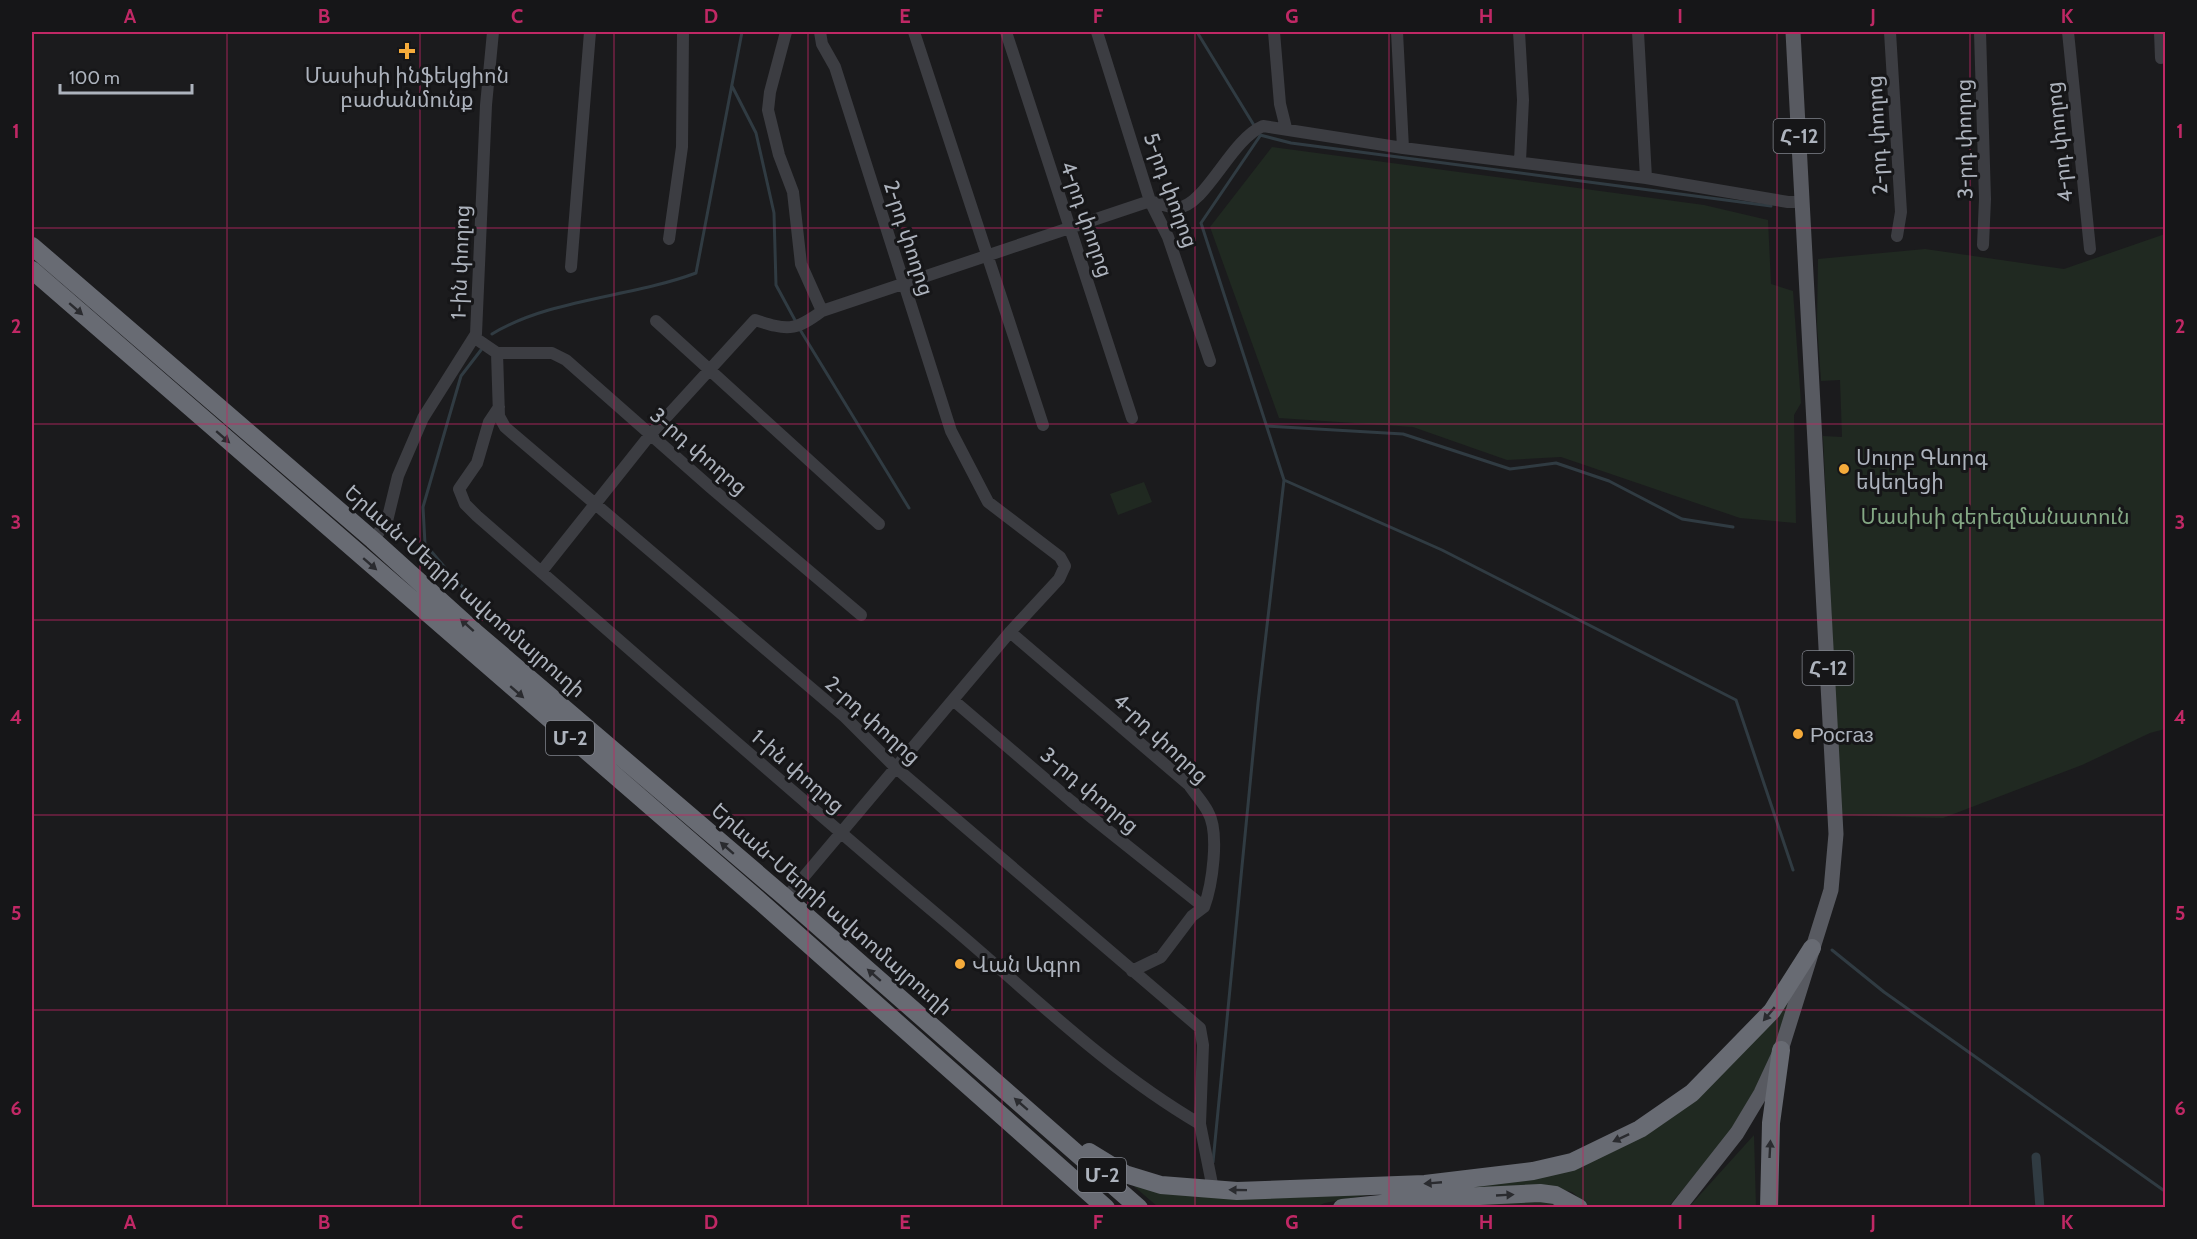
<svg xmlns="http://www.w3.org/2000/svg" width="2197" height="1239" viewBox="0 0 2197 1239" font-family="Cabin,'Noto Sans Armenian',sans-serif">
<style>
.green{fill:#202921}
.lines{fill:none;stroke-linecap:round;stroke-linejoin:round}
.stream{stroke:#303b42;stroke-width:3}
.canal{stroke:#303b42;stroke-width:9}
.minor{stroke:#3c3d42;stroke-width:12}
.major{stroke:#585a61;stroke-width:15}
.highway{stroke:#686b73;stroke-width:18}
.oneway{fill:#2a2b2f}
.grid{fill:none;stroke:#c02865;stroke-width:1.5;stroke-opacity:0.55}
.poi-dot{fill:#f5ab3b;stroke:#161618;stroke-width:2}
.labels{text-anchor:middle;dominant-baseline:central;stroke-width:6;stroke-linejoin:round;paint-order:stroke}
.shield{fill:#161618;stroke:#80848c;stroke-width:1.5}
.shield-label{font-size:20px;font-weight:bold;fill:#adb3bd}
.poi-label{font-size:21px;fill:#adb3bd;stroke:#161618;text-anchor:start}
.street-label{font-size:21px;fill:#adb3bd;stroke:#161618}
.park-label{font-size:21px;fill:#84a884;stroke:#161618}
.neatline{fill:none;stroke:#c02865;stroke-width:2}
.grid-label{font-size:20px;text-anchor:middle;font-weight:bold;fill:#c02865}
</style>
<rect width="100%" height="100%" fill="#1b1b1d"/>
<path class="green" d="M1272,147L1704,205L1768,220L1771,284L1793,291L1801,403L1794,415L1796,523L1740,518L1561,457L1507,460L1413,427L1279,418L1210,227Z
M2165,234V729L2150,733L2082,765L1943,818L1841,815L1823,436L1842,437L1840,380L1821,381L1817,324L1818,259L1925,249L2064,269Z
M1144,482L1152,502L1118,515L1110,494Z
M1796,987L1771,1066L1736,1127L1668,1207H1590L1572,1192L1540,1186L1383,1192L1325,1203L1315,1207H1158L1122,1176L1160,1188L1424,1184L1577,1159L1691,1100L1775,1021Z
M1754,1135L1756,1207H1689Z
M1539,1200L1565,1208H1377Z"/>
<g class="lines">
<path class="stream" d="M1197,32L1255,127
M732,86L756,133L774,213L776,285L796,322
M1260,135L1291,143L1771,206
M1260,136L1201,223L1284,480L1442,550L1736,700L1793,870
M799,328L909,508
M492,334C549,299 632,297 696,273L742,32
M481,350L461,376L447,424L423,507L425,544L458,583L530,644L554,673
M1267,426L1403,434L1510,469L1556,463L1609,481L1682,519L1733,527
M1832,950L1884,992L2166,1192
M1213,1162L1258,703L1284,480"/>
<path class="canal" d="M2036,1157L2040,1208"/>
<path class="minor" d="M786,32L770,92L768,110L779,155L793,192L801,264L822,311
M914,32L1043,425
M1006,32L1132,418
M1097,32L1150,201L1168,237L1210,361
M1274,32L1280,104L1286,128
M1397,32L1403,148
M1519,32L1523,100L1520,161
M1638,32L1646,178
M1890,32L1901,212L1897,236
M1980,32L1985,199L1983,245
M2068,32L2090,249
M2160,32L2161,58
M669,239L682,147L683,32
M571,267L590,32
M656,321L879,524
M475,338L497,353
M497,353L499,416L505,427L845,717L895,767L1200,1028L1203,1045L1200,1124L1213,1189
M497,353H552L566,360L710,487L861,615
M499,407L489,422L477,463L459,489L465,504L477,516C633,652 789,790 947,923C1030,993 1106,1069 1200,1124
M373,540L387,521L398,476L423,418L476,334L486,105L493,32
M541,572L650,435L755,320C787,330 794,332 822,311L1150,201C1159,203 1169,208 1177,208C1206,206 1230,140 1263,126L1403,148L1646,178L1788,202H1803
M1010,632L1189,785C1195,794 1203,802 1208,812C1220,833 1212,886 1204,907
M953,700L1071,801L1204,907
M786,898L1010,632L1059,579L1065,566L1060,557L988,502L951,431L835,67L822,44L820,32
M1132,971L1161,957L1192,916L1204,907"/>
<path class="major" d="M1678,1208L1737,1133L1761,1093L1781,1050L1831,890L1836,834L1793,32"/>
<path class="highway" d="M32,246L373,540L475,632L786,898L1139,1208
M32,270L762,903L1106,1208
M1089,1152L1125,1174L1161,1185L1237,1191L1425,1184L1533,1171L1572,1162L1640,1129L1692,1093L1772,1011L1812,948
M1342,1208L1439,1198L1540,1193L1555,1195L1579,1208
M1769,1208L1771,1123L1781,1050"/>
</g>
<defs><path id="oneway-solid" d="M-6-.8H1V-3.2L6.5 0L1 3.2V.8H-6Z" transform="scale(1.5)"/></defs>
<g class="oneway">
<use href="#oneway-solid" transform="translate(76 309) rotate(41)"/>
<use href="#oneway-solid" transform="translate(223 437) rotate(41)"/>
<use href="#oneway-solid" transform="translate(370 564) rotate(41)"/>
<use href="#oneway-solid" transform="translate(467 625) rotate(-138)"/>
<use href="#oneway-solid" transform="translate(517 692) rotate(41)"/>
<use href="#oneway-solid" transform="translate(727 848) rotate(-139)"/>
<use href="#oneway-solid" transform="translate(874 975) rotate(-139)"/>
<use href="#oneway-solid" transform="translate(1769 1014) rotate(130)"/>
<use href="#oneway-solid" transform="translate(1021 1104) rotate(-139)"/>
<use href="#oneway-solid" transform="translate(1621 1138) rotate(155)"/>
<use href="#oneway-solid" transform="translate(1770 1149) rotate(-87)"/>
<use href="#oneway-solid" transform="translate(1433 1183) rotate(175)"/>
<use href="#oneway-solid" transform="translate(1238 1190) rotate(-179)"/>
<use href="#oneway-solid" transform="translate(1505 1195) rotate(-3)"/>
</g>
<path class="grid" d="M227,32V1208M420,32V1208M614,32V1208M808,32V1208M1002,32V1208M1195,32V1208M1389,32V1208M1583,32V1208M1777,32V1208M1970,32V1208M32,228H2166M32,424H2166M32,620H2166M32,815H2166M32,1010H2166"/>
<g class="poi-dot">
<path d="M404 42h6v6h6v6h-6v6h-6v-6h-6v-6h6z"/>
<circle cx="1844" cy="469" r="6"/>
<circle cx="1798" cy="734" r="6"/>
<circle cx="960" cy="964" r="6"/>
</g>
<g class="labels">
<g class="shield">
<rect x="1773.5" y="119" width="51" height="34" rx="4.5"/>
<rect x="1802.5" y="651" width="51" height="34" rx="4.5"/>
<rect x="546" y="721" width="48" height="34" rx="4.5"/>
<rect x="1078" y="1158" width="48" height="34" rx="4.5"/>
</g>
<g class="shield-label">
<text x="1799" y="136">Հ-12</text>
<text x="1828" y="668">Հ-12</text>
<text x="570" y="738">Մ-2</text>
<text x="1102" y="1175">Մ-2</text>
</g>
<g class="poi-label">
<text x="407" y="75" text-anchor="middle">Մասիսի ինֆեկցիոն<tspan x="407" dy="24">բաժանմունք</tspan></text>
<text x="1856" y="457">Սուրբ Գևորգ<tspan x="1856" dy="24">եկեղեցի</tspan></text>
<text x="1810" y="734">Росгаз</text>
<text x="972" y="964">Վան Ագրո</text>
</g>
<g class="street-label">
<text transform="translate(1877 135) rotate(-93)">2-րդ փողոց</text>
<text transform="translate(1964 139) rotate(-91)">3-րդ փողոց</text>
<text transform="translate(2059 142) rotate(-96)">4-րդ փողոց</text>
<text transform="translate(1171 190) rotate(70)">5-րդ փողոց</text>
<text transform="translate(1087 219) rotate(71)">4-րդ փողոց</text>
<text transform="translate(909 238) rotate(72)">2-րդ փողոց</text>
<text transform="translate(460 262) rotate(-88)">1-ին փողոց</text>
<text transform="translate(699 451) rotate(41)">3-րդ փողոց</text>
<text transform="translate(465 591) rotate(41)">Երևան-Մեղրի ավտոմայրուղի</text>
<text transform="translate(873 720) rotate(42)">2-րդ փողոց</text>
<text transform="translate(1161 738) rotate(43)">4-րդ փողոց</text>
<text transform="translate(798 771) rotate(41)">1-ին փողոց</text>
<text transform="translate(1090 790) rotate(40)">3-րդ փողոց</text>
<text transform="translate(832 909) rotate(41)">Երևան-Մեղրի ավտոմայրուղի</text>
</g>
<g class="park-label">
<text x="1995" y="516">Մասիսի գերեզմանատուն</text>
</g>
</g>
<rect width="2197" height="1239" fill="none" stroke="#161618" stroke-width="66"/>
<path d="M60 84v9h132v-9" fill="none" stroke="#adb3bd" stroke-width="3"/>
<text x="69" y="84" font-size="18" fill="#adb3bd" stroke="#161618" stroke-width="4.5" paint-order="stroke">100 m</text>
<rect x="33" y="33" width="2131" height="1173" class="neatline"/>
<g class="grid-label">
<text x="130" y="23">A</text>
<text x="324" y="23">B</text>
<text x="517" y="23">C</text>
<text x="711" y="23">D</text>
<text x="905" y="23">E</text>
<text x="1098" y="23">F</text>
<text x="1292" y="23">G</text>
<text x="1486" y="23">H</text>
<text x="1680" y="23">I</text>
<text x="1873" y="23">J</text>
<text x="2067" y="23">K</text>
<text x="16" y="138">1</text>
<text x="2180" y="138">1</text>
<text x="16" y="333">2</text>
<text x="2180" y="333">2</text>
<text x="16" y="529">3</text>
<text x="2180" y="529">3</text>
<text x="16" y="724">4</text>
<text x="2180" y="724">4</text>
<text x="16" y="920">5</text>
<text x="2180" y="920">5</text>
<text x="16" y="1115">6</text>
<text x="2180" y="1115">6</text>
<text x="130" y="1229">A</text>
<text x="324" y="1229">B</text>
<text x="517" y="1229">C</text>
<text x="711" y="1229">D</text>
<text x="905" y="1229">E</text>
<text x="1098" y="1229">F</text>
<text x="1292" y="1229">G</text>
<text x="1486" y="1229">H</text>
<text x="1680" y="1229">I</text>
<text x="1873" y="1229">J</text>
<text x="2067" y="1229">K</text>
</g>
</svg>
